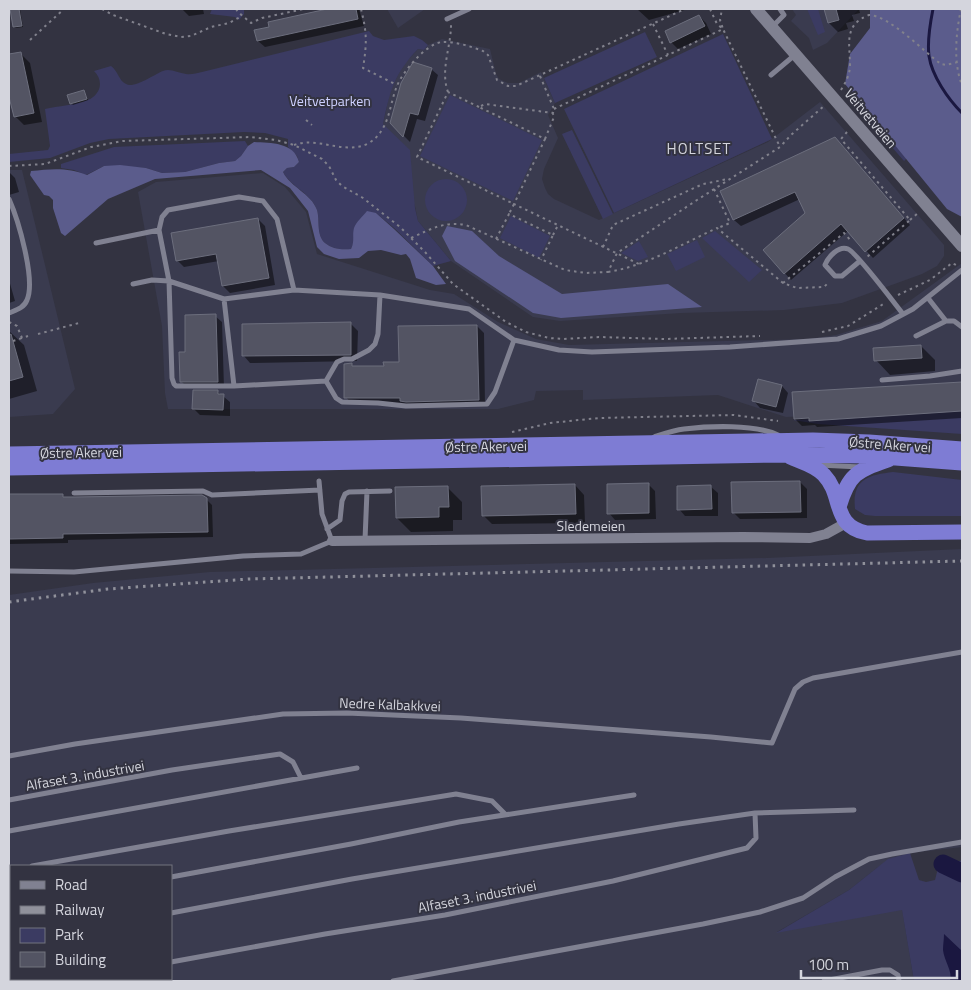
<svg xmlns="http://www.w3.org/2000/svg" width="971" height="990" viewBox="0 0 971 990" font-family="'Titillium Web',sans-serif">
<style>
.built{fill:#3a3b4f;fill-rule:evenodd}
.green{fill:#3b3b62}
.forest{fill:#5b5c8c}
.water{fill:#1a1740}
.shadow{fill:#0007}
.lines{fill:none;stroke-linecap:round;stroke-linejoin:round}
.stream{stroke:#1a1740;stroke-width:3}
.river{stroke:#1a1740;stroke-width:19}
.building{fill:#535463;stroke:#6c6e7d}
.path{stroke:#81818c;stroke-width:2;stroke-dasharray:2.5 4;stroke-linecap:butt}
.service{stroke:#808191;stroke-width:5}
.minor{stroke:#808191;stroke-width:10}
.tertiary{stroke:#808191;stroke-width:12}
.trunk{stroke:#7e7cd4;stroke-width:15}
.rail{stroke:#90919b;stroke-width:3;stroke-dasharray:2.5 5;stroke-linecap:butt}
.labels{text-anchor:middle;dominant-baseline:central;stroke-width:4;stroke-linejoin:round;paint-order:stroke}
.park-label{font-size:14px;fill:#cdd0fe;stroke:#333341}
.street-label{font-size:14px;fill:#d4d5dd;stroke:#333341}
.neighbourhood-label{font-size:15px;letter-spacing:1px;fill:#d4d5dd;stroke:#333341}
</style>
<rect width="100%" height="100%" fill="#333341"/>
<path class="built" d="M387,9H425L398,28Z
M792,9H859L827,43L813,50L809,38L791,21L796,15Z
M442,39L490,49L496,74L499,79L508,83H519L541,72L555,103L548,115L558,138L544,169L542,179L545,188L548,194L554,199L599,220L768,142L820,102L944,245V256L937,266L922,274L842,303L784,310L681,313L560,321L533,317L451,261L418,221L415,206L383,124L390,91L403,65L418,49L424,50L428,45Z
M9,170H22L75,389L53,414L9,417Z
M263,173L285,187L306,212L317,254L430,290L454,294L498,322L536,339L569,345L808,339L836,335L882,321L962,263V409L786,417L718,395L583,400V390L536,391L534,400L498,409H168L165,393L162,326L138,192L156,182Z
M962,549V847L910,853L878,867L849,890L777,932L902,909L914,981H9V595L93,583L210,572L767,558ZM11,866H171V979H11Z"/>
<path class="green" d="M212,9H244V14L239,20L235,17L210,14Z
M807,9H818L825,32L818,35Z
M369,31L373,36L384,40L414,36L422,40L428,45L424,50L418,49C394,74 390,91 383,124L410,150L415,208L418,221L451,261L433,266L394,228L376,213L355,239L351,249C342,250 332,249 325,243C316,235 320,220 317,210C311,193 291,187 283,172L287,168L294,167L299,162L297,156L288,147V139L265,133L244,132L109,139L90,143L50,158L9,162V154L48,150L50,146L45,109C57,106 77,105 88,100C101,94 104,81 94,71L111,66C118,71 119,81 126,84C134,89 155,74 163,71C170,68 178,73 186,74C191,75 197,73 202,72Z
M645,32L657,57L555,103L544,78Z
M723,34L772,139L614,213L564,109Z
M450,95L542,140L513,201L420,156Z
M873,113L915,150L904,161L864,115Z
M572,130L613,214L603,219L562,134Z
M245,141L248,146L241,156L235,161L219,163L185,172L162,173L146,168L104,166L86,175L74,170L61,168V164L114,147Z
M425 200a21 21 0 1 1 42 0a21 21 0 1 1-42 0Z
M511,216L550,236L539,258L500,238Z
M715,231L762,270L749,282L702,238Z
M697,240L705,257L676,271L667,254Z
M639,241L648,257L638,261L621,253Z
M962,410V434L818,424L793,420Z
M893,472L962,480V516H875L865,515L855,509C852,480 867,475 893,472Z
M910,853L919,880L926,882L935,880L938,868L950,872L957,862L962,860V981H914L902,910L776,933L849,890L888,859Z"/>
<path class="forest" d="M870,9H962V217L947,209L845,84L850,54L870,28Z
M254,142C271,143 294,142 299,162L294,167L287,168L283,172C291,188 311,193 317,210C320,220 316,235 325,243C332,249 342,250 351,249C355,240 352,236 354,228C356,222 363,216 367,211L376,213L394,229L433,266L446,284L436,285L416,278L410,259L406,254L401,255L381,250L368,251L359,258L339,259L324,254L317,247L308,211L290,188L261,170L155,179L108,199L65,236L61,233L53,208V200L49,196L44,195L30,175L31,171C51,169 67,167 87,175L104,166L120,165L146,168L162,173L185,172L219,163L235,161L241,156L248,146Z
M447,226L472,231L499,256L562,294L668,284L702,307L561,318L533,313L455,261L442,236Z"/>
<path class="water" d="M944,934L962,951V981H950C953,971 944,961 943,950C943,945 944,939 944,934Z"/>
<path class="shadow" d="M11,9H20L23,27L16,28L14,27Z
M182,9H203L204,14L189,16Z
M333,9H359L364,26L265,47L258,41L256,31L271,28L270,23Z
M637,9H688L649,20Z
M825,9H859L860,13L852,15L854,21L846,23L848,29L838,32L829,23Z
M699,16L706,23L711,34L678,49L671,42Z
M20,53L30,63L42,122L24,125L15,116L9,88V56Z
M431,69L438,75L425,121L417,119L410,142L391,123Z
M84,91L88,100L73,105L71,103Z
M842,145L910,225L873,258L848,231L791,280L764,250L806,214L800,199L741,226L734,220L721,192Z
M9,172L15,178L19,192L9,195Z
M258,219L265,226L275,285L230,293L223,286L219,261L184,267L177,260Z
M9,280L15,301L9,303Z
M215,316L222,322L224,388H188L181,381L187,353Z
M351,324L358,331L357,361L250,363L244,356Z
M477,326L484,333L485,406L352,404L346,397L351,365L354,367H385L400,363Z
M9,331L24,345L37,391L9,399Z
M921,346L935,360V371L890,375L876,360Z
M962,383V418L817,427L815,425L802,426L795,419L793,394Z
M782,386L788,393L783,413L760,408L754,401Z
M218,392L230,402V416L200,415L193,408Z
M800,482L807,489V518L740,519L733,512Z
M648,484L655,491L656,519L615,520L609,513Z
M575,485L584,495L585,523L492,524L483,515Z
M711,487L718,493V516H685L679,509Z
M448,488L462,502V520H453V531L411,532L397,518Z
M62,495L65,498L206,499L212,505L213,537L68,540V543L9,544V496Z"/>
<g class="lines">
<path class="stream" d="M933,9C930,24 927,41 929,56C932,76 948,99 962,113
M957,871L962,870"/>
<path class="river" d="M943,864L962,873"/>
</g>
<path class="building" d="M10,9H19L22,26L13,27Z
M327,9H356L358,19L257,41L254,30L269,27L268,22Z
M824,9H836L839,20L828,23Z
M699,15L705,26L670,43L665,31Z
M21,52L34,113L14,117L9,97V54Z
M413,62L432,68L418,115L410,113L403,137L390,123L401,83Z
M84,90L87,99L70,104L67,95Z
M835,137L904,218L865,252L841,224L784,274L763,250L805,213L795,192L733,220L720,191Z
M258,218L269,278L222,286L216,254L176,261L171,233Z
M216,314L218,382H180L179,352H185V315Z
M351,322V355L242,356V324Z
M477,325L479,400L406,402L400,401V398H344V364L352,363V366H384L383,362H399L398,326Z
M11,334L23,377L9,381V335Z
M921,345L922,358L874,361L873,348Z
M758,379L782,385L776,407L752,401Z
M962,382V411L809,421V418L794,419L792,392Z
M193,390H218V394H224L223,410L192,409Z
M800,481L801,512L732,513L731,482Z
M649,483V513L607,514V484Z
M575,484L576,514L482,516L481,486Z
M711,485L712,509L677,510V486Z
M448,486L449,507H439V517L396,518L395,487Z
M9,494H63V497H74L202,495L207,498L208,532L63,534V538L9,539Z"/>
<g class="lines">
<path class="path" d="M102,9L113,15L166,34L181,37L191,36L211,27L229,23L242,16
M236,9L238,12L251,23L262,18L304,9
M361,9C367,33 367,43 363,68L397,85
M710,9L717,24L723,29L780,147
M961,9C956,32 953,63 962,85
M653,24L668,55
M30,40L64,9
M540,76L554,109L553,113L485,104L479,107L545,139L514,204L639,264
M841,90C846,82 850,74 850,65C850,44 843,25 869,15C890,16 923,51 941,64L946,65L958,62
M448,92C440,70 451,47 451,25
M479,107L448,92L417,157L514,204L509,214
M554,109L723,29L720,20L722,9
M306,120L312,125
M847,132L841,139L910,220L867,257
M545,139L554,117L553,114
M294,145C318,136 346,156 369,143C390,130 389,105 397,86C403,71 426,44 442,42C455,41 472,47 483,51L488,55L497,80L508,86H516L685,9
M9,166L45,164L91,147L123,141L251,137L276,140L294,145L322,159L329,166L336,180L342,186L363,198L400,227L425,252L453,284L506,322L526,332L549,338L564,339L599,337L665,339L760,336
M714,189L730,223L718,228
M910,220L918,213
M553,235L558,225
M411,238C431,229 444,221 466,225L565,270L586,273L608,272L617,253L697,200L780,147L791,135L825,105
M496,239L509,214L553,235L541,260
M603,247L613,225L703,184L728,179
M608,272C646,266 682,244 717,228L783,283L797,288L824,287L829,282
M783,283L844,233L852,242
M898,295L930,280L952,263L956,265
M9,322L17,326L22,338L28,336
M822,332L848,326L885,303
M38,334L79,323
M13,341L22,338
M512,432L550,423L599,418L734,415L778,421"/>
<path class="service" d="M447,19L469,9
M773,26L784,15L780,9
M771,75L796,54
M9,199C18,219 36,280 27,300C24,308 16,310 9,313
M96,243L159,230
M860,261L842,276H835L825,265C828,257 839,245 848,249C856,252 895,304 903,314
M133,284L152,280L169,281L224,299L294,290L380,295L469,309L514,340L559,350L592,352L730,347L838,339L881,326L913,309L962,270
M294,290L277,219L263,201L239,197L168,210L162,217L159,230L169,281L172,378L174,384L176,386H234L326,381L337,362L344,359H352L369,350L375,344L378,334L380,295
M928,298L946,321
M224,299L234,386
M916,336L946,321H954L962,327
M882,380L930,376L962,371
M326,381L336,398L342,402L378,403L406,406L487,404L495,392L514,340
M654,437C663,434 674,430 684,429C709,426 755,424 778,435
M819,465L860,467
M74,493L203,491L212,495L320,490
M327,529L340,520L342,501L345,494L349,492L390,491
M365,540L367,491
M9,571L74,572L243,556L301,554L332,541L322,514L319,481
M9,756L75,744L283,714L347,713L461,718L711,737L772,743L795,689L803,682L813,678L962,652
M9,800L172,770L280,754L293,762L301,778
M9,831L357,768
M32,866L229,831L456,794L492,801L505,814
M9,871L11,870
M171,877L351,844L459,822L634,795
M9,906H11
M171,913L352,879L679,824L755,813L854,810
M9,944L11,943
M171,962L325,934L445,915L613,881L747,848L756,838L755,813
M66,981L80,979
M393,981L703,924L760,912L803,898L835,877L869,859L892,854L962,842
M824,981L882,970H890L898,975L899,981"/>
<path class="minor" d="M332,541L743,537L810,538L826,534L846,523"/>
<path class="tertiary" d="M756,9L962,246"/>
<path class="trunk" d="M9,454L813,440L869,442L962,449
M790,457C801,462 815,465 824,475C844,496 831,526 867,533L962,532
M9,468L784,455L869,456L962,463
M839,507C849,474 856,471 888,460"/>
<path class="rail" d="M9,602L108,589L249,579L962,561"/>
</g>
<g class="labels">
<g class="park-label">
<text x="330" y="100">Veitvetparken</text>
</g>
<g class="street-label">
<text transform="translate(871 118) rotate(50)">Veitvetveien</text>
<text transform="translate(890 444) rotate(4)">Østre Aker vei</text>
<text transform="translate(486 446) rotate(-1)">Østre Aker vei</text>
<text transform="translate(81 452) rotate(-1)">Østre Aker vei</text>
<text x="591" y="525">Sledemeien</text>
<text transform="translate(390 704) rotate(2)">Nedre Kalbakkvei</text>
<text transform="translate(85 775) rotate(-10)">Alfaset 3. industrivei</text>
<text transform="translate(477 896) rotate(-11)">Alfaset 3. industrivei</text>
</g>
<g class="neighbourhood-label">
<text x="699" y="148">HOLTSET</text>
</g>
</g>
<rect width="971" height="990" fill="none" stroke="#d4d5dd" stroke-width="20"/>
<rect x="10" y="865" width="162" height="115" fill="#333341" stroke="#73747f"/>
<rect x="20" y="881" width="25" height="8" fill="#808191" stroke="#73747f"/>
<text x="55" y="890" font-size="15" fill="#d4d5dd">Road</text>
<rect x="20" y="906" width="25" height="8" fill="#90919b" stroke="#73747f"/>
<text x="55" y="915" font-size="15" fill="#d4d5dd">Railway</text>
<rect x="20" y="928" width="25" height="15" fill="#3b3b62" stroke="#73747f"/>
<text x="55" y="940" font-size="15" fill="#d4d5dd">Park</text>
<rect x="20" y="952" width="25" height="15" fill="#535463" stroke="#73747f"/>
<text x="55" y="965" font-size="15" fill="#d4d5dd">Building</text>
<path d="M801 970v8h156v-8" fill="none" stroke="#d4d5dd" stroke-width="2.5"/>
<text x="808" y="970" font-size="15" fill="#d4d5dd" stroke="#333341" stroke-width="4" paint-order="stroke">100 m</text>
</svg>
